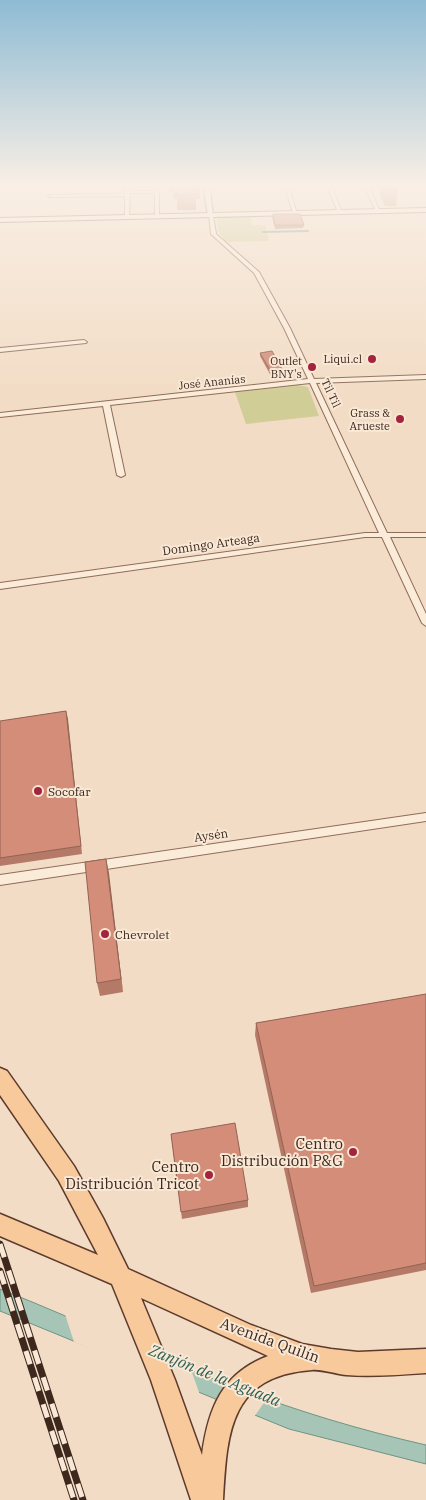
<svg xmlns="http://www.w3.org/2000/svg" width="426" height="1500" viewBox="0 0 426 1500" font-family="'IBM Plex Serif',serif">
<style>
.green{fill:#d1cd97}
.water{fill:#a7c5b6;stroke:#6c9483}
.pier{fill:#f2dcc5}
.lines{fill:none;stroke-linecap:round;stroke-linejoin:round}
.stream{stroke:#6c9483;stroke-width:2}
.minor-casing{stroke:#8f6c59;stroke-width:2}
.tertiary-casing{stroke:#8f6c59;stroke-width:3}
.secondary-casing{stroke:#714d3c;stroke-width:2}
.primary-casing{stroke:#5c3b2d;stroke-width:3}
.minor{fill:#fbebd9;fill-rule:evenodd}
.tertiary{fill:#fbebd9;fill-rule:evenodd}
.secondary{fill:#fbebd9;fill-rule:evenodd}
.primary{fill:#f7c99b;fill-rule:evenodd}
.rail-casing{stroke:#3e281e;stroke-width:7}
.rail{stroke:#f8e8d5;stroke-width:5;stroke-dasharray:14;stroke-linecap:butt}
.wall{fill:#b57967}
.shaded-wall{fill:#946354}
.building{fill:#d38d78;stroke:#946354}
.poi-dot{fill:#a3243c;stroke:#f8e8d5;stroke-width:2}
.labels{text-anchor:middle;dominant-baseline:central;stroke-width:4;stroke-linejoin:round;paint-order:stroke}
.far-poi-label{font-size:11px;fill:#3e281e;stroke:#f8e8d5;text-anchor:end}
.far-street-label{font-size:11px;fill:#3e281e;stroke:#f8e8d5}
.street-label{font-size:12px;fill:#3e281e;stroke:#f8e8d5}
.poi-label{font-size:12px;fill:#3e281e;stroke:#f8e8d5;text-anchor:start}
.near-poi-label{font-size:15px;fill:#3e281e;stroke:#f8e8d5;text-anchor:end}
.near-street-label{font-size:15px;fill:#3e281e;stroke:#f8e8d5}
.near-water-label{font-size:16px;font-style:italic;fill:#2c5f52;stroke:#f8e8d5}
</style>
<rect width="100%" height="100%" fill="#f2dcc5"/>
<path class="green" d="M250,216L252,225H265L269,241L226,242L218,231L217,217Z
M298,385L308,387L319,416L246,424L235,392Z"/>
<path class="water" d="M0,1289C79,1320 155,1357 234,1387C297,1411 360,1430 426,1445V1464L289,1429L0,1311Z"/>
<path class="pier" d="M64,1311L190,1367L200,1395L74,1342Z
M231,1384L268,1397L254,1417L218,1403Z"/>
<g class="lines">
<path class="stream" d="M263,232L308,231"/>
<g class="minor-casing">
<path id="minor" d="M126,184H130V191H159V218L155,217V193H130L129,217L127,218L125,217V196L50,197L48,196L50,195L125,194Z
M284,184H288L297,214L293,213Z
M326,184H331L342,213L338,212Z
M363,184H368L380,212L376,211Z
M209,214L213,215L216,234L259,272L290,328L314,379L426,375V379L316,383L387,533H426V537H390L426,614V626L422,623L382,537H365L0,589V583L365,533H379L310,383L110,405L125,475L121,477L117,475L103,406L0,417V413L308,379L284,328L254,273L211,234Z
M84,340L87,342L86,343L0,352V348Z
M426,813V821L0,885V875Z"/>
</g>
<g class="tertiary-casing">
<path id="tertiary" d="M203,184H209L213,216L208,215Z"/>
</g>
<g class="secondary-casing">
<path id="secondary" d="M426,208V212L0,222V218Z"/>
</g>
<g class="primary-casing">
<path id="primary" d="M0,1068L7,1071L74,1166L103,1218L128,1269L251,1325L302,1344L331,1349L358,1352L426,1349V1373C399,1375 373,1377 346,1375C335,1374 322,1369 312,1370C229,1376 227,1433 223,1500H191L151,1380L112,1284L0,1236V1214L98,1255L59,1181L0,1095ZM141,1298L268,1356C222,1373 208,1409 202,1455L175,1380Z"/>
</g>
<use href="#minor" class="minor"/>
<use href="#tertiary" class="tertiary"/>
<use href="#secondary" class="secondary"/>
<use href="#primary" class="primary"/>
<g class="rail-casing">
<path id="rail" d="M0,1244L83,1500
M0,1271L74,1500"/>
</g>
<use href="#rail" class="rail"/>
</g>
<path class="wall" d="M169,184H200V199H196V210H177V199H174L173,192H169Z
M381,184H396L398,189L396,206H385L380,196Z
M273,214L304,225L303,228L275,229L272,217Z
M260,353L283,371V375L271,376L260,356Z
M66,711L82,854L0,866V721Z
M106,859L123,992L100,996L97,983Z
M426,994V1270L311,1293L255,1035L256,1023Z
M171,1134L248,1200V1207L182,1219Z"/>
<path class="shaded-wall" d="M283,371V375L271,376V372Z
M66,711L68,719L82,854L81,846Z
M106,859L109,873L123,992L121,979Z"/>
<path class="building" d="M176,184H195L196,194L177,195Z
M385,184H396L398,189H387Z
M273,214H300L304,225H275Z
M272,351L283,371L271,372L260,353Z
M66,711L81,846L0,858V721Z
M106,859L121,979L97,983L85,862Z
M426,994V1263L314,1286L256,1023Z
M235,1123L248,1200L181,1212L171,1134Z"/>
<linearGradient id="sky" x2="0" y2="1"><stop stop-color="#8ebbd4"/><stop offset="0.47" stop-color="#f9efe5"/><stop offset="1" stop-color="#f9efe5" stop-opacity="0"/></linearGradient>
<rect width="426" height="394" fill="url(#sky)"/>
<g class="poi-dot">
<circle cx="372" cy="359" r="5"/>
<circle cx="312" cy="367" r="5"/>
<circle cx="400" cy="419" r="5"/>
<circle cx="38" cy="791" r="5"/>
<circle cx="105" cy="934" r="5"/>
<circle cx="353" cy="1152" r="5"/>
<circle cx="209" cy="1175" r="5"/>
</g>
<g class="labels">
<g class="far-poi-label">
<text x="362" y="359">Liqui.cl</text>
<text x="302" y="361">Outlet<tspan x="302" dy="13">BNY's</tspan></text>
<text x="390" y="413">Grass &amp;<tspan x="390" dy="13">Arueste</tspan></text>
</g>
<g class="far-street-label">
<text transform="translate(212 382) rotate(-6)">José Ananías</text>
<text transform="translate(331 393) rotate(65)">Til Til</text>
</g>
<g class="street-label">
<text transform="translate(211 544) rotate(-8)">Domingo Arteaga</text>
<text transform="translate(211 835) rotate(-8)">Aysén</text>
</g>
<g class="poi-label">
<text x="48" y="791">Socofar</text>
<text x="115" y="934">Chevrolet</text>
</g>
<g class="near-poi-label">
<text x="343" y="1143">Centro<tspan x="343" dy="17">Distribución P&amp;G</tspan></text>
<text x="199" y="1166">Centro<tspan x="199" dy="17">Distribución Tricot</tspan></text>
</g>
<g class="near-street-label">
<text transform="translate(270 1340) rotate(20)">Avenida Quilín</text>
</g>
<g class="near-water-label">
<text transform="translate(215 1375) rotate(22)">Zanjón de la Aguada</text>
</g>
</g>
</svg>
